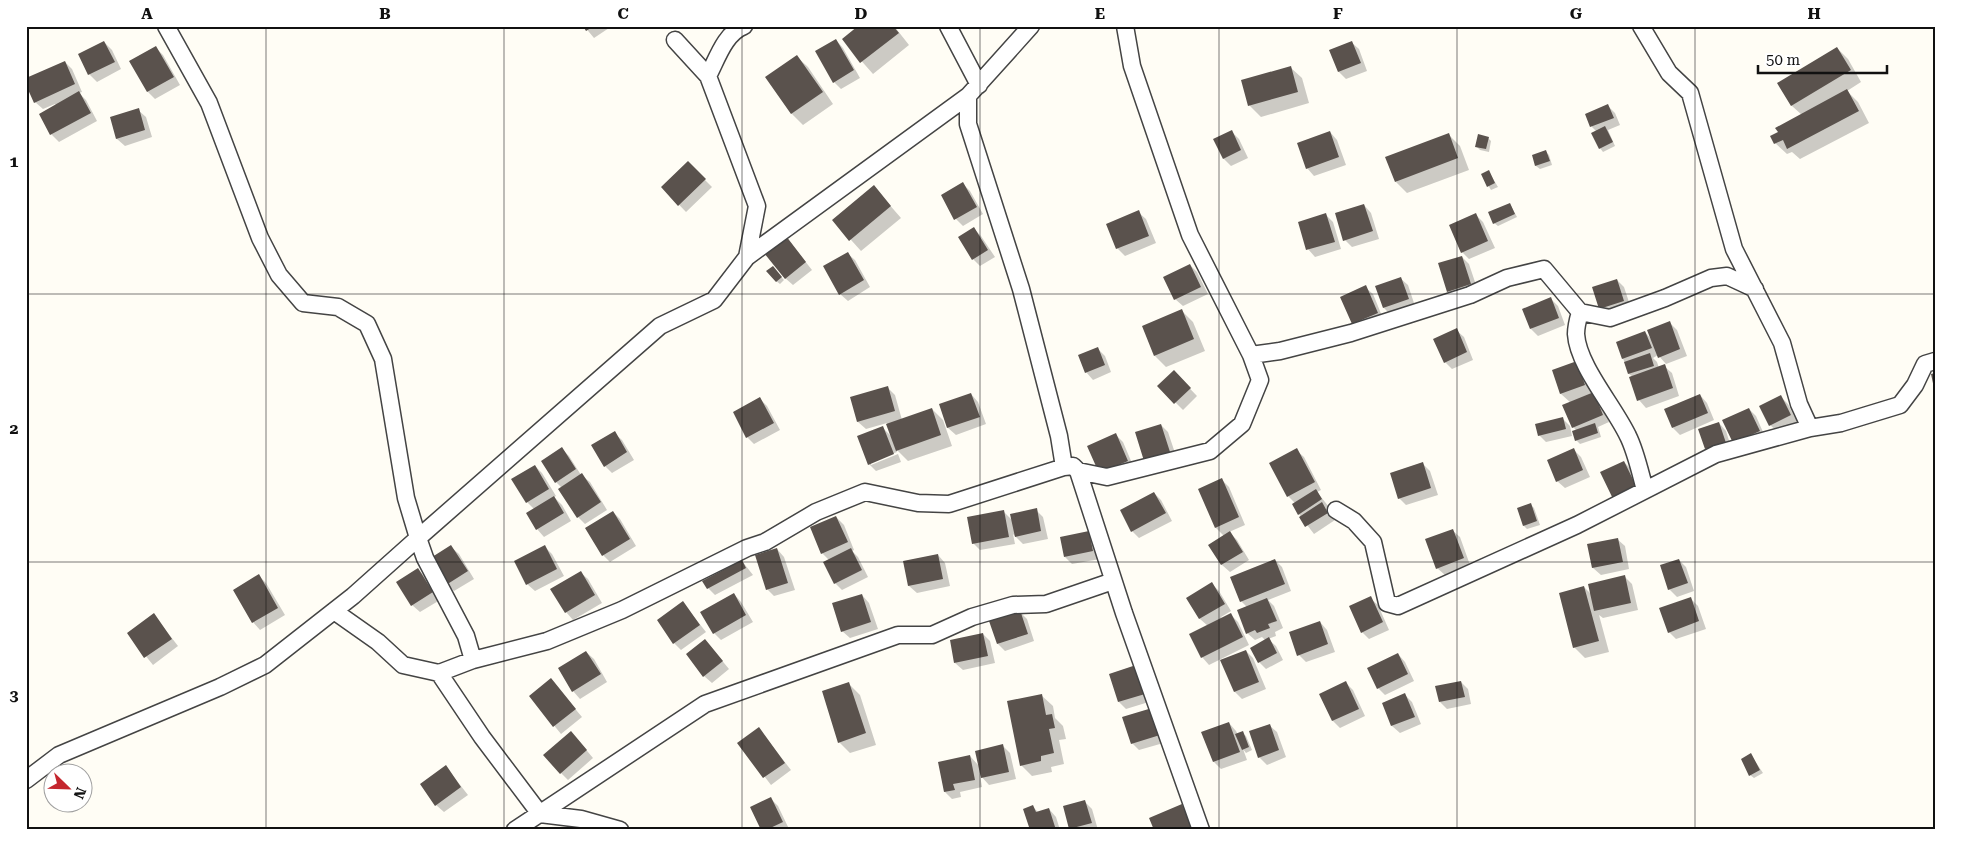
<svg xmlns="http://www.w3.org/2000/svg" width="1961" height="856" viewBox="0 0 1961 856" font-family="'Roboto Serif',serif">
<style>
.shadow{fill:#0003}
.building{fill:#5a524d}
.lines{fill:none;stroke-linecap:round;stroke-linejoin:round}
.minor-casing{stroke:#444;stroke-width:19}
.minor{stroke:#fff;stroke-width:16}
.grid{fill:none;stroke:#111;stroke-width:1;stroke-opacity:0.55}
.neatline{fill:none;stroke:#111;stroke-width:2}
.grid-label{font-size:16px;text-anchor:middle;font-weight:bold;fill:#111}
</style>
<rect width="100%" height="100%" fill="#fffdf5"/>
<path class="shadow" d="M584,26H612L594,38Z
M860,26H894L909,45L873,74L843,40Z
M836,40L843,48L860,78L841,89L834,82Z
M104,42L112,50L121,69L97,82L89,74L80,55Z
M1351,42L1359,49L1367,71L1346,79L1339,72L1331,50Z
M156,48L163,55L180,85L155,99L148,92L131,62Z
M1837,48L1848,59L1861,82L1847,91L1858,102L1869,123L1800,159L1792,152L1787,154L1775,143L1802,115L1792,106L1779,83Z
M796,56L808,67L833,104L803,125L792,114L767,77Z
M65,62L72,69L82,92L79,93L86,100L97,121L59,142L51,134L40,114L56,105L55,104L43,109L35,102Z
M1290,67L1302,78L1309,103L1261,117L1250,106L1243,81Z
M1608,106L1615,113L1620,125L1608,130L1615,146L1603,152L1600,148L1596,131L1592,127L1586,114Z
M138,110L146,117L152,137L125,146L117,139L111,118Z
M1232,132L1239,139L1248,158L1231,166L1224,159L1215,140Z
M1330,132L1337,140L1346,165L1314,176L1307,168Z
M1449,135L1460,146L1469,170L1407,193L1396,182Z
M1488,138L1491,141L1489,152L1480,150L1476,146Z
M1546,152L1549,155L1552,165L1540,169L1536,166L1533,156Z
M688,163L712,187L686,212L662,187Z
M1489,172L1498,187L1491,190L1482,175Z
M963,184L970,191L983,214L963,226L956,219Z
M874,187L901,218L861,251L834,221Z
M1510,204L1517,217L1498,226L1494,223Z
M1364,205L1371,213L1379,239L1352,247L1345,240Z
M1138,212L1146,219L1156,243L1125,256L1117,248Z
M1326,215L1333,222L1341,249L1315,257L1308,249Z
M1476,215L1483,222L1495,248L1469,259L1462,252Z
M974,229L981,236L995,257L980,266L973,259Z
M786,237L812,270L793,285L785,278Z
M847,253L855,260L870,287L848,301L840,294Z
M1462,257L1469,264L1478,291L1455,298L1448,291Z
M1190,265L1197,272L1208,294L1183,306L1175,299Z
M776,271L784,280L780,284L776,281Z
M1400,278L1408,285L1415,306L1391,315L1384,308Z
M1617,280L1624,287L1631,308L1607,316L1600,309Z
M1365,287L1373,294L1384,321L1353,324L1342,298Z
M1551,299L1558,306L1565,325L1538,336L1531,329Z
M1182,311L1193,322L1205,351L1166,367L1155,356Z
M1670,323L1677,330L1687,356L1666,364L1658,355L1653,358L1657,362L1659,368L1664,366L1672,373L1679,396L1646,408L1639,400L1630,378L1633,377L1629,374L1617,343L1645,332L1652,340Z
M1456,330L1464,337L1473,360L1452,369L1445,362Z
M1098,349L1105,356L1111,372L1093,380L1086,372Z
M1584,370L1592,394L1601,401L1609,422L1598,427L1601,437L1580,444L1576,440L1577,431L1573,427L1571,403L1561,394L1554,371Z
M1174,372L1197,396L1183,410L1159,386Z
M888,388L895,395L902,420L932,409L943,420L952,446L908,461L896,449L897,452L871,462V465L898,454L901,462L876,471L869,464L883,428L892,437L887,423L866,429L858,422L852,398Z
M971,394L978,402L986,424L956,435L948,428L940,405Z
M1700,395L1707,403L1714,420L1680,435L1673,428Z
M1781,397L1788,404L1797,422L1778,432L1770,425Z
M760,399L767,406L780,430L754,444L747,437Z
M1749,409L1756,416L1766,439L1741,450Z
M1562,418L1570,426L1572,436L1546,442L1539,435Z
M1719,423L1726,431L1732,450L1714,456L1706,449Z
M1161,425L1168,432L1177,459L1153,467Z
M614,433L622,440L634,460L612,473L605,466Z
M1116,435L1123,442L1134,468L1108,480Z
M562,449L569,456L581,475L590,482L607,510L585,524L578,517L562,488L556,482Z
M1296,450L1304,457L1321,490L1317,492L1329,507L1327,508L1335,520L1314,534L1301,517L1293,505L1295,503L1288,496L1271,464Z
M1574,450L1581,457L1590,477L1565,488L1557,481Z
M1624,462L1631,469L1645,499L1623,510Z
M1423,464L1430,471L1438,495L1406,505L1399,498Z
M535,466L542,473L556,496L554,497L562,505L571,521L544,537L537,529L534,509L527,502Z
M1222,480L1229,487L1245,525L1229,532L1237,540L1249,560L1230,572L1222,565L1210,545L1224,536L1216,528Z
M1154,493L1161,500L1172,521L1139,538L1132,531Z
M1531,505L1534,508L1540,525L1527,529L1524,526L1518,509Z
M1036,510L1043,517L1048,539L1023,544L1013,534L1015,544L980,550L973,543L1003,511L1012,520Z
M613,512L620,519L636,546L610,562L603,555Z
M836,517L844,525L854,550L852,551L858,557L868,577L842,590L835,583L829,560L822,553Z
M1452,530L1460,537L1470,565L1445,575L1437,568Z
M1089,532L1096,540L1100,559L1072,564L1065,557Z
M1617,539L1625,546L1629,569L1601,575L1593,568L1588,545Z
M451,547L459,554L474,579L454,591L447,584Z
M545,547L552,554L564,576L535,591L527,584Z
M777,549L784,557L795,590L774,596L767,589Z
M938,555L945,563L950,586L917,593L909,586L904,562Z
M1275,560L1282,567L1291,591L1268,600L1274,606L1283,628L1275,632L1276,636L1268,639L1276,646L1283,660L1266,669L1259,662L1266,641L1262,637L1255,640L1247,633V607L1241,601Z
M1679,560L1686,567L1694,591L1677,597L1669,589Z
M742,561L753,575L715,595L708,588Z
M418,569L425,577L440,600L420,612L412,605L398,582Z
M580,572L588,579L602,603L573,620L566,612Z
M259,576L266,583L285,615L260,630L253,622Z
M1625,577L1632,584L1638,610L1603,618L1599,615L1609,652L1585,658L1574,647L1584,587L1592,595Z
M1212,584L1219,591L1231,611L1221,617L1222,619L1231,615L1238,622L1249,645L1209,665L1202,657L1208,626L1200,619L1188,598Z
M734,594L741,602L753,622L721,640L714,633Z
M862,595L869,603L878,629L850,638L842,631Z
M1370,598L1378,605L1389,630L1369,639L1362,632Z
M1690,598L1698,606L1706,629L1676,639L1669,632Z
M683,603L706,632L681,650L674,643Z
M1020,612L1027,619L1034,641L1005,651L998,644Z
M154,615L178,646L153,665L128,634Z
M1320,622L1327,630L1335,652L1306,662L1299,655Z
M983,634L990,641L995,663L963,670L955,663Z
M705,640L729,669L712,683L704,676Z
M1246,651L1253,658L1266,689L1242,699L1235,692L1222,661Z
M586,652L594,659L607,682L580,699L573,691Z
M1398,654L1405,662L1414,681L1385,695L1378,688Z
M1136,667L1152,701L1126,709L1119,702Z
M551,680L582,717L561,734L531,697Z
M1461,682L1468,689L1471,704L1447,709L1440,702Z
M1346,683L1353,690L1365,716L1340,728L1333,721L1321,695Z
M849,684L860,695L876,745L850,753L839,742Z
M1041,695L1053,706L1055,718L1063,726L1066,739L1059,740L1064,764L1051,767L1052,772L1032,776L1021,765Z
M1405,695L1412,702L1421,724L1400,733L1392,726L1383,703Z
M1152,709L1167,742L1139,750L1132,743Z
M1229,723L1236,731L1238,735L1242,733L1246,736L1252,750L1246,753L1243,749L1247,760L1221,769L1214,762Z
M1269,725L1277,732L1286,757L1267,765L1259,757Z
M759,729L791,770L771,785L739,743Z
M578,740L593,758L568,780L561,773Z
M1003,746L1010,753L1016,779L989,785L980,775L982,787L960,792L961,797L952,799L945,792L939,763L970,756L979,766Z
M1751,755L1763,773L1754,778L1750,775Z
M446,767L468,795L444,812L436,805Z
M770,798L778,806L789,829L763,830Z
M1084,801L1092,809L1098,830L1070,829L1064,807Z
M1181,806L1189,813L1196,830H1155Z
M1033,807L1039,813L1049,809L1056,817L1060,830H1031Z"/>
<path class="building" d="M583,26H594L586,31Z
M858,26H893L899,33L860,63L842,39Z
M836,39L854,70L833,83L815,51Z
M104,41L115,62L88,75L78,54Z
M1352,41L1361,63L1338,72L1329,50Z
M156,46L174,77L147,92L129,61Z
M1837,47L1851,70L1791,106L1777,83Z
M797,55L823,92L791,114L765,77Z
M65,61L75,84L34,103L26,85V78Z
M1291,66L1298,92L1248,106L1241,80Z
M1847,89L1859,111L1787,149L1783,140L1774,144L1770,136L1778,132L1775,128Z
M79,91L91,113L50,135L39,114Z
M1608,104L1614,118L1590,127L1585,114Z
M139,108L145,130L116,139L110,117Z
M1605,126L1613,142L1599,149L1591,133Z
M1232,130L1241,150L1223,159L1213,139Z
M1330,131L1339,157L1306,169L1297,143Z
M1449,133L1458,158L1395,182L1385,157Z
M1478,134L1489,137L1486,149L1475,147Z
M1546,150L1550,161L1535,166L1532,155Z
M688,161L706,179L678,206L661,187Z
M1489,170L1495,183L1487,187L1481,174Z
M963,182L977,207L954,220L941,195Z
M874,185L891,206L849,241L832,220Z
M1510,203L1515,214L1493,224L1488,212Z
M1364,204L1373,231L1343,241L1335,213Z
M1139,210L1149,236L1116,249L1106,224Z
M1326,213L1335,242L1306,250L1298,222Z
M1476,213L1488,241L1461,253L1449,225Z
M974,227L988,250L972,260L958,237Z
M786,236L806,262L785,279L764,253Z
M848,252L864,280L839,295L823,266Z
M1462,256L1471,284L1447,292L1438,263Z
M1190,264L1201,287L1174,300L1163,277Z
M773,266L782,277L776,282L766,271Z
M1401,277L1409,299L1383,308L1375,286Z
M1617,279L1624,301L1599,309L1592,287Z
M1366,285L1378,313L1352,324L1340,297Z
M1551,297L1559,318L1530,329L1522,309Z
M1182,309L1194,339L1154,356L1142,326Z
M1670,321L1680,349L1658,358L1647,330Z
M1457,328L1467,352L1444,363L1433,339Z
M1645,331L1652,348L1622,359L1616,342Z
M1098,347L1105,365L1085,373L1078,355Z
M1650,353L1654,366L1628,374L1624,362Z
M1577,361L1585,385L1560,394L1552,370Z
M1665,364L1673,388L1637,401L1629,377Z
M1174,370L1191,388L1174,404L1157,386Z
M1935,373V387L1934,388L1931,374Z
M888,386L895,411L857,422L850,397Z
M1594,392L1603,415L1572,428L1562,405Z
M971,393L980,417L947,428L939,404Z
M1700,394L1708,413L1672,428L1664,409Z
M1781,395L1791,415L1769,426L1759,406Z
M760,397L774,423L746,438L733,412Z
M932,408L941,435L896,451L886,424Z
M1749,408L1760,431L1733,443L1722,420Z
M1563,417L1566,429L1538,436L1535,424Z
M1719,422L1726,443L1705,449L1698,429Z
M1595,423L1598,433L1575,441L1572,431Z
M1161,424L1170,452L1144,461L1135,432Z
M883,426L894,454L868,465L857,436Z
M615,431L627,452L604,467L591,445Z
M1116,433L1128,461L1099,473L1087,446Z
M562,447L576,469L555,483L541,461Z
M1297,448L1315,482L1287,497L1269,463Z
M1574,448L1583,470L1556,482L1547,460Z
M1624,461L1639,492L1615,503L1600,472Z
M1423,462L1431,488L1398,499L1390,473Z
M535,465L549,489L526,503L511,479Z
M582,473L601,502L577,518L558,489Z
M1222,478L1239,517L1215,528L1198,489Z
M1316,489L1322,499L1298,515L1292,504Z
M1154,492L1166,513L1131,532L1120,510Z
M554,496L564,513L536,530L526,513Z
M1322,502L1328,513L1305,527L1299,517Z
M1531,503L1537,521L1523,526L1517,508Z
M1037,508L1041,531L1015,537L1010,514Z
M1004,510L1009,537L972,544L967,517Z
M613,511L630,539L602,556L585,528Z
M836,516L848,542L821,554L810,527Z
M1453,529L1464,558L1436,569L1425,539Z
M1089,531L1093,551L1064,557L1060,537Z
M1230,531L1243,552L1221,565L1208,545Z
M1618,538L1623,562L1592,568L1587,544Z
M451,545L468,571L446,585L429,559Z
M545,545L557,569L526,585L514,561Z
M777,548L788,583L766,590L755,555Z
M851,548L862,570L834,584L823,562Z
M938,554L943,579L908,586L903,561Z
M1275,559L1285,584L1240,602L1230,577Z
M1679,559L1688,583L1668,590L1660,565Z
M742,560L746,568L707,589L702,581Z
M418,568L433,592L411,606L396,582Z
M581,571L595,595L565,613L550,589Z
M259,574L278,608L252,623L233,590Z
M1625,575L1631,603L1594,611L1588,584Z
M1212,582L1225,604L1199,619L1186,598Z
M1584,586L1599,641L1573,648L1559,593Z
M734,593L746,615L713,634L700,612Z
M862,594L871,622L841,632L832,603Z
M1371,596L1383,622L1361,633L1349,606Z
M1691,597L1699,621L1668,633L1659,608Z
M1267,598L1277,621L1268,624L1270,628L1257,633L1255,630L1246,634L1237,610Z
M683,601L700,625L673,644L657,620Z
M1020,610L1028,634L997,644L989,621Z
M154,613L172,639L144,658L127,633Z
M1231,613L1243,637L1201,658L1189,634Z
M1320,621L1328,644L1297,656L1289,632Z
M983,633L988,656L954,663L950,640Z
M1269,637L1277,653L1258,663L1250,648Z
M705,639L723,661L703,677L686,654Z
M1246,650L1259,682L1234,692L1220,660Z
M586,651L601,674L572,692L558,668Z
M1398,653L1408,674L1377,689L1367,668Z
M1136,665L1145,694L1118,702L1109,674Z
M551,678L576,709L553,727L529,696Z
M1346,681L1359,709L1332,721L1319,694Z
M1461,681L1465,697L1439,702L1435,686Z
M849,682L866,733L838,743L822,691Z
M1405,693L1415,717L1391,726L1382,703Z
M1042,694L1046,715L1052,714L1055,728L1049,729L1054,753L1041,756V761L1020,766L1007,701Z
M1152,708L1160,735L1131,744L1122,717Z
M1229,722L1240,752L1213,762L1201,732Z
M1270,724L1279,750L1258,758L1249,731Z
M759,727L785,763L763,778L737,743Z
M571,731L587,750L560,774L543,755Z
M1243,731L1249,747L1242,750L1235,734Z
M1003,744L1009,772L981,778L975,751Z
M1751,753L1760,770L1749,776L1741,759Z
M970,755L975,780L953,784L955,790L944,792L938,762Z
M446,765L461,787L435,806L420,784Z
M771,797L783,822L766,830H761L750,807Z
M1085,800L1092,823L1069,829L1063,806Z
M1182,804L1192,829L1154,830L1149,818Z
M1033,805L1036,812L1049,808L1056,830H1030L1023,809Z"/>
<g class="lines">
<g class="minor-casing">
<path id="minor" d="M166,26L209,103L260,238L279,275L303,303L338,307L367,324L383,359L406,498L418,538L660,326L714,300L747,257L968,96L1031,26
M948,26L979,85
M1641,26L1669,73L1690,93L1734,249L1782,343L1799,404L1810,428
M675,40L708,76L757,206L747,257
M708,76C717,59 725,33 744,26
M968,96V124L1021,289L1059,436L1064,467
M1580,312C1578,319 1576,327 1576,334C1578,366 1614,406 1628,436C1636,452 1640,472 1645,490
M1251,355L1280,351L1351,333L1470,295L1507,278L1544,269L1580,312L1610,318L1665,298L1711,278L1727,276L1755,289
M1078,471L1107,477L1210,451L1242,424L1260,380L1251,355L1190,235L1132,66L1125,26
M1336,510L1354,521L1373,542L1387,603L1398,606L1577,525L1716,454L1810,428L1841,423L1900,405L1915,385L1925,364L1935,361
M334,611L378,642L403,665L439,673
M473,660L547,641L622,610L747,548L765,542L816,512L865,492L918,503L949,504L1064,467L1073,466L1078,471L1124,613L1201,830
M26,780L59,755L220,687L265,665L353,596L418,538L425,558L466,636L473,660L439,673L482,737L540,814L581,819L620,830
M515,830L705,704L898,635H932L972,617L1013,605L1046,604L1113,581"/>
</g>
<use href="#minor" class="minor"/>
</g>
<path class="grid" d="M266,26V830M504,26V830M742,26V830M980,26V830M1219,26V830M1457,26V830M1695,26V830M26,294H1935M26,562H1935"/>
<rect width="1961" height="856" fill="none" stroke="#ffffff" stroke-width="55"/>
<g transform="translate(68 788) rotate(113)"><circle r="24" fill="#ffffff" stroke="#a0a0a0"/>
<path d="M0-4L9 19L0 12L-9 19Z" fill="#c4262e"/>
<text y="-8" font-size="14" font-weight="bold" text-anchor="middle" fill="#111111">N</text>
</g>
<path d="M1758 65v8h129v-8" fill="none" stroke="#111111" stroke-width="2.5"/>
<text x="1766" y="65" font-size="15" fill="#111111" stroke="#ffffff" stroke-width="4" paint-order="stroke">50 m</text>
<rect x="28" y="28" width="1906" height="800" class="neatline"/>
<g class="grid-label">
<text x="147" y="19">A</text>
<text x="385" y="19">B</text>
<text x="623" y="19">C</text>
<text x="861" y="19">D</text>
<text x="1100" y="19">E</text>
<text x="1338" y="19">F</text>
<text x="1576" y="19">G</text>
<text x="1814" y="19">H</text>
<text x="14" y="167">1</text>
<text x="14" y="434">2</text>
<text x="14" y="701">3</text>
</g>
</svg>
